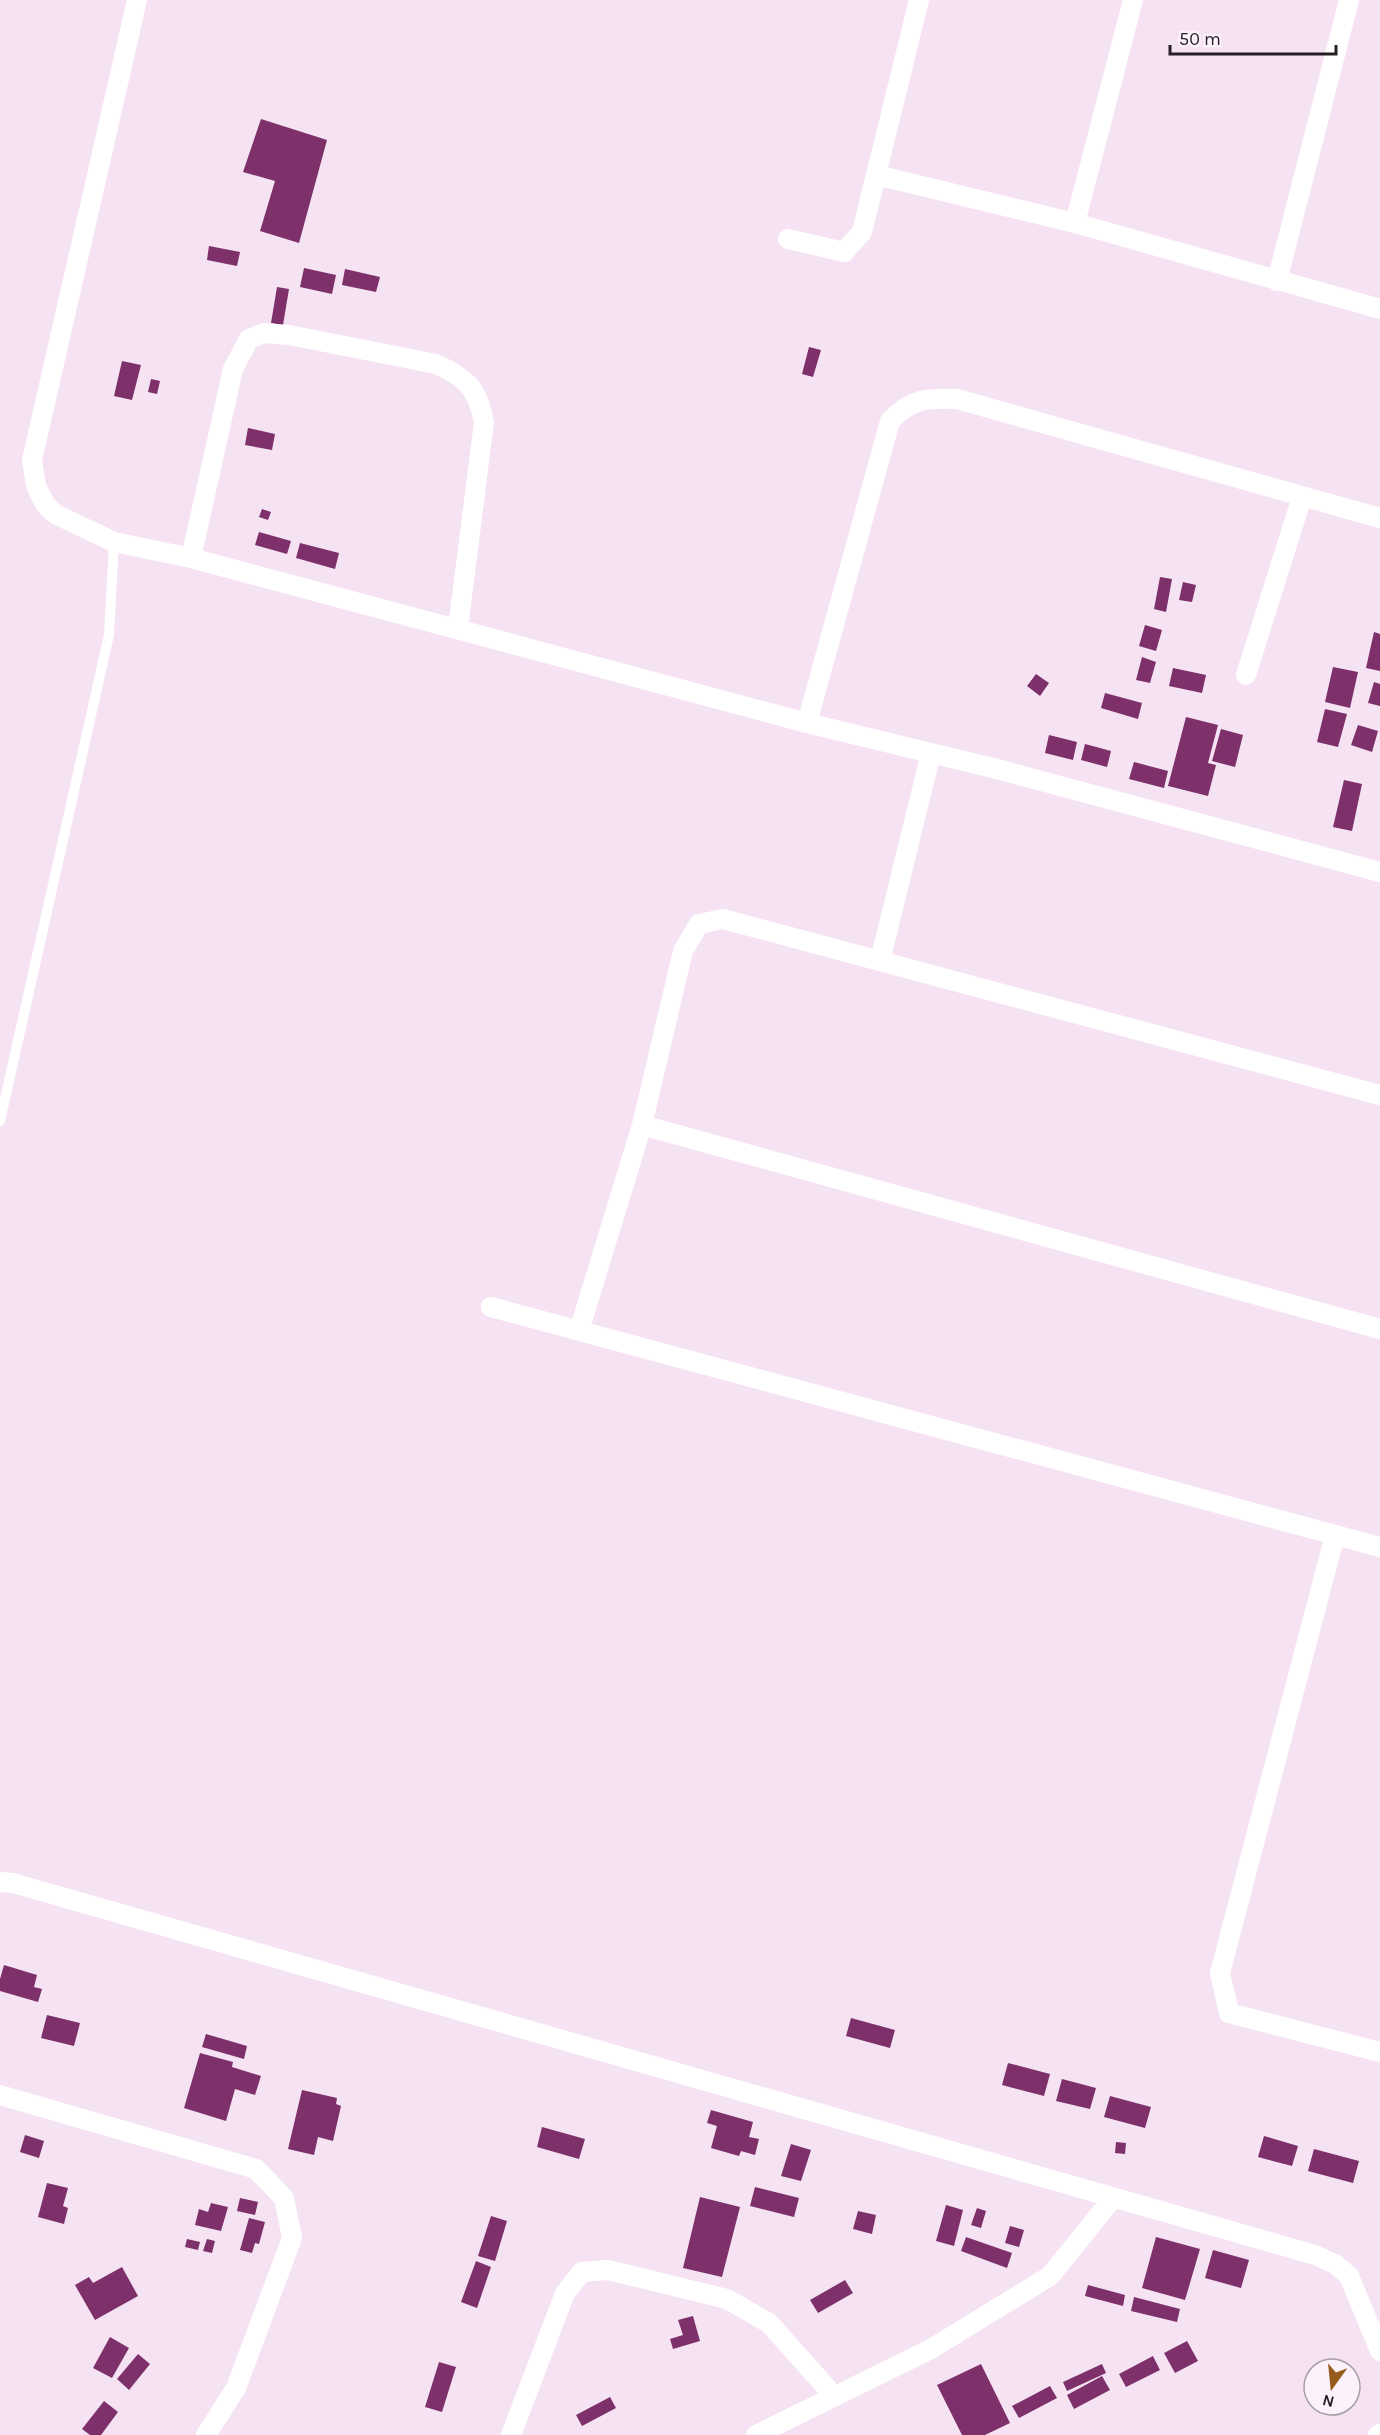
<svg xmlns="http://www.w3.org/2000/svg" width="1380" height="2435" viewBox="0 0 1380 2435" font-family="Karla,sans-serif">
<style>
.building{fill:#7d3069}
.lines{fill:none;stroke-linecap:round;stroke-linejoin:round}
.lane{stroke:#fff;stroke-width:10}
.street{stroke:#fff;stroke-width:20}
</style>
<rect width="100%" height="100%" fill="#f5e2f3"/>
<path class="building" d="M261,119L327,140L299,243L260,231L275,181L243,172Z
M209,246L240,252L237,266L207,260Z
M304,268L336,275L332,294L300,287Z
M345,269L380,277L376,292L342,285Z
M277,287L289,289L283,325L271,323Z
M809,347L821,350L813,377L802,374Z
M122,361L141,365L132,400L114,396Z
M151,379L160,381L157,394L148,392Z
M248,428L275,434L272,450L245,445Z
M262,509L271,512L268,520L259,517Z
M259,532L291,541L287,554L255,545Z
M300,543L339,553L335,569L296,558Z
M1160,577L1172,579L1166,612L1154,609Z
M1183,582L1196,585L1192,602L1179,600Z
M1145,625L1162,630L1156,651L1139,646Z
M1374,632L1380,634V671L1366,668Z
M1142,657L1156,662L1150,683L1136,680Z
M1333,667L1358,672L1350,708L1325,702Z
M1173,668L1206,675L1202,693L1169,686Z
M1036,674L1049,683L1040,696L1027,686Z
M1374,682L1380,684V706L1368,703Z
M1105,693L1142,703L1138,719L1101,708Z
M1325,709L1347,714L1338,747L1317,742Z
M1186,717L1218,725L1208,763L1216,765L1208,796L1168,786Z
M1358,725L1378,731L1372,752L1351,745Z
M1221,729L1243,735L1235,767L1212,761Z
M1049,735L1077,742L1073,760L1045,753Z
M1085,744L1111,751L1107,767L1081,760Z
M1134,762L1168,771L1164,788L1129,779Z
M1344,780L1362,784L1352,831L1333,827Z
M4,1965L37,1975L34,1987L42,1989L38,2002L0,1991V1979Z
M47,2015L80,2023L74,2046L41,2038Z
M851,2018L895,2030L890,2048L846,2036Z
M206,2034L247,2046L244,2059L202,2047Z
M200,2053L233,2062L232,2067L261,2076L255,2095L235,2089L226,2121L184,2108Z
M1008,2063L1050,2074L1044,2096L1002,2085Z
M1062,2079L1096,2088L1090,2109L1056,2101Z
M302,2090L337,2098L336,2104L341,2106L333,2141L318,2137L314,2155L288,2149Z
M1110,2096L1151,2107L1145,2128L1104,2117Z
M711,2110L753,2122L749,2137L759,2139L755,2155L741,2151L739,2156L711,2148L717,2126L707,2123Z
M542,2127L585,2139L579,2159L537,2147Z
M25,2135L44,2141L39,2158L20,2152Z
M1264,2136L1298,2146L1292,2166L1258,2157Z
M1116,2142L1126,2143L1125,2154L1115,2153Z
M791,2144L811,2150L801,2181L781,2176Z
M1314,2149L1359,2161L1353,2183L1308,2171Z
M47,2183L68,2188L63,2206L68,2208L64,2224L38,2217Z
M755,2187L799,2198L794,2217L750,2206Z
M700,2197L740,2207L722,2277L683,2268Z
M240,2198L258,2202L255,2215L237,2211Z
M211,2203L228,2207L221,2231L195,2225L199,2209L208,2212Z
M946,2205L963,2210L954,2246L936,2241Z
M977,2208L986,2211L981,2228L971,2225Z
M858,2211L876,2215L872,2234L853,2229Z
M491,2216L507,2221L495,2261L478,2256Z
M249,2218L265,2222L259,2244L255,2243L252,2253L240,2250Z
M1010,2226L1024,2230L1019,2247L1005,2243Z
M966,2237L1012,2253L1007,2268L961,2251Z
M1156,2237L1200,2249L1185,2300L1142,2288Z
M187,2239L200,2242L198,2250L185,2247Z
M207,2239L215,2241L212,2253L203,2251Z
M1213,2250L1249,2260L1241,2288L1205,2278Z
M476,2261L491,2267L477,2308L461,2302Z
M122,2267L138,2296L95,2320L75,2285L89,2277L93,2283Z
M845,2280L853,2293L818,2313L810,2300Z
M1088,2285L1125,2295L1123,2306L1085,2296Z
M1134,2297L1180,2309L1177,2322L1131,2311Z
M693,2316L700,2341L673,2349L670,2339L683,2335L678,2320Z
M110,2337L129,2348L112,2378L93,2368Z
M1187,2341L1198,2361L1175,2373L1164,2353Z
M138,2354L150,2364L129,2390L117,2379Z
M1153,2356L1160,2370L1126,2387L1119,2374Z
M439,2362L456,2367L442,2412L425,2407Z
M981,2364L1010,2423L985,2435H962L937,2385Z
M1102,2364L1106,2373L1067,2391L1063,2382Z
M1102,2376L1110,2390L1074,2409L1067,2395Z
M1050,2386L1057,2398L1019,2418L1012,2406Z
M610,2397L616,2408L582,2426L576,2415Z
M104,2401L118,2412L101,2435H90L82,2429Z"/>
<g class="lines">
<path class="lane" d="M0,1121L109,635L114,542"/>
<path class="street" d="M137,0L32,460L36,486L45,504L55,514L114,542L191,558L807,723L997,769L1380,872
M876,175L1075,223L1380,309
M1075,223L1133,0
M788,239L844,252L862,232L919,0
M1277,281L1349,0
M191,558L233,369L249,339L264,333L289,335L436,364C467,378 477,388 484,422L458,628
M1246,675L1302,497
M807,723L890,421C912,398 927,398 957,399L1380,518
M880,961L931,753
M642,1125L1380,1329
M491,1307L1380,1547
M579,1331L642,1125L683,951L699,924L723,919L1380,1095
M1335,1535L1220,1973L1229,2013L1380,2052
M0,1882L13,1883L1315,2255L1335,2264L1349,2276L1380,2351
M0,2095L256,2169L284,2198L292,2238L236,2388L206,2435
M511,2435L565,2293L582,2272L608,2270L727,2299L769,2323L834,2396
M756,2435L931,2349L1050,2276L1113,2198
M1378,2435L1380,2434"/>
</g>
<g transform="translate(1332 2387) rotate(195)"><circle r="28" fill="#fdf2fc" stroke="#a79ea6" stroke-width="1.5"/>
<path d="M0-4.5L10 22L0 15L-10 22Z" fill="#975b1c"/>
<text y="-9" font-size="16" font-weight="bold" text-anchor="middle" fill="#261f26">N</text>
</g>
<path d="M1170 45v9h166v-9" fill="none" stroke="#261f26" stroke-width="3"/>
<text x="1179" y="45" font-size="18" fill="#261f26" stroke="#fdf2fc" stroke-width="4.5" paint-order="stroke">50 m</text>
</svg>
